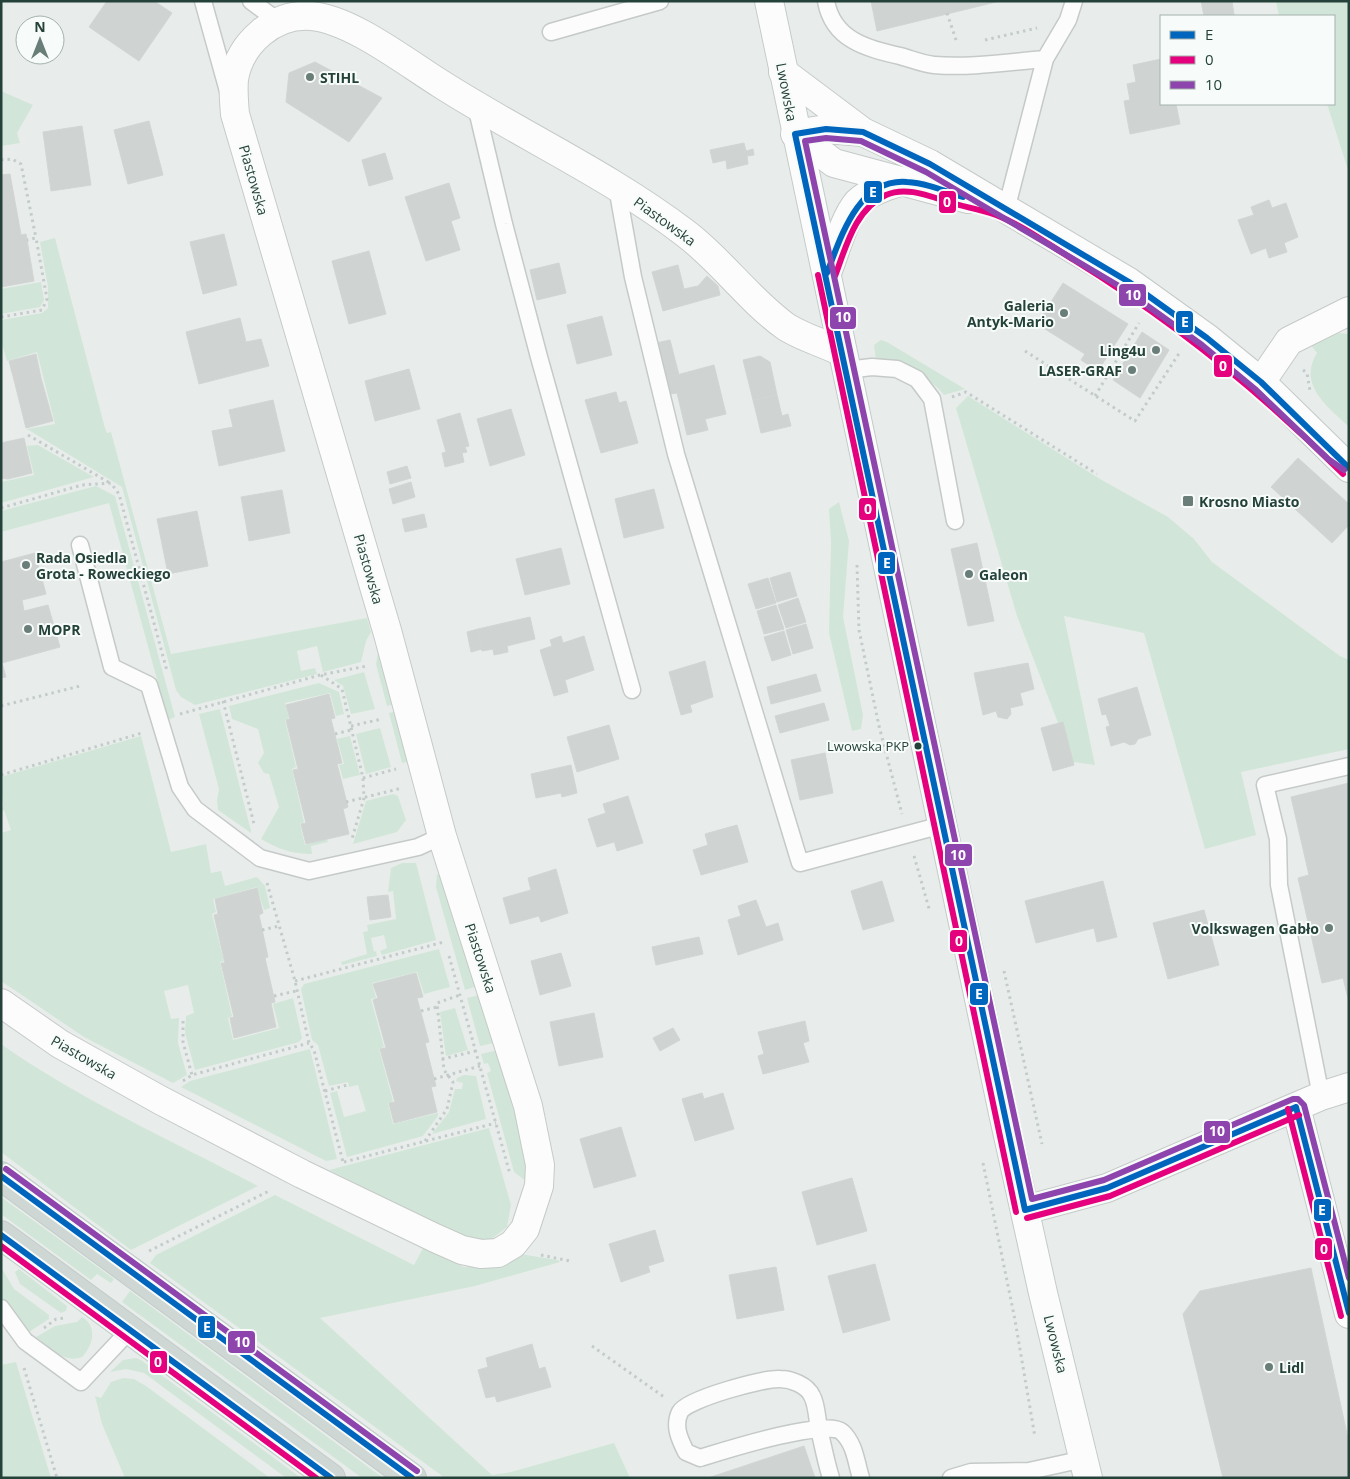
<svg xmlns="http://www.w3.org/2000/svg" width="1350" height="1479" viewBox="0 0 1350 1479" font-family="'Open Sans',sans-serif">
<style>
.green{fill:#d1e6d8}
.building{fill:#cfd4d2;stroke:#d1d6d4}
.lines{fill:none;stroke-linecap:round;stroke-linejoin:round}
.service-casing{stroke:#c5cac8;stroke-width:19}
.minor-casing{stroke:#c5cac8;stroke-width:30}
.tertiary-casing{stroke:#c5cac8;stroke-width:30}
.secondary-casing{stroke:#c3cbc8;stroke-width:30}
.primary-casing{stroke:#c3ccc9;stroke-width:30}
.path{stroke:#c3ccca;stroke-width:3;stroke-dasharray:2.5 4;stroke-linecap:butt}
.service{stroke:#fcfcfc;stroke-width:16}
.minor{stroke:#fcfcfc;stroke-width:28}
.tertiary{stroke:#fcfcfc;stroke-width:28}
.secondary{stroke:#fcfcfc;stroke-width:28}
.primary{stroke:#cfd7d5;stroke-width:28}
.bus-1-casing{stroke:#f7fbf9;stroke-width:10}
.bus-2-casing{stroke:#f7fbf9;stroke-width:10}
.bus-3-casing{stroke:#f7fbf9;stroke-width:10}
.bus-1{stroke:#0065bd;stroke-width:6}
.bus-2{stroke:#e5007d;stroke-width:6}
.bus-3{stroke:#8e44ad;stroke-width:6}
.poi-dot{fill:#697e78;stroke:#f7fbf9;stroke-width:2}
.bus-dot{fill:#24423a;stroke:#f7fbf9;stroke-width:2}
.labels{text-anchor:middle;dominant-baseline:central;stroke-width:4;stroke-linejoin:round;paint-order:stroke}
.bus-label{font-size:13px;fill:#24423a;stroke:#f7fbf9;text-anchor:end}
.poi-label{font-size:14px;font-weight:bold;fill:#24423a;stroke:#f7fbf9;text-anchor:start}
.street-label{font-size:14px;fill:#24423a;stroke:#f7fbf9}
.line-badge{stroke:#f7fbf9;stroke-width:2}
.badge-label{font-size:14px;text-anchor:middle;font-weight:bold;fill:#fff}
</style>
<rect width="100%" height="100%" fill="#e8edeb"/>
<path class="green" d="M1276,1H1349V173L1327,104H1334V16H1279Z
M1,91L33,105L17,133L20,143L1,146Z
M55,238L105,428L107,433L111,432L171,654L367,618L371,632L366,641L361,662L323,672L317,646L297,651L301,671L315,668L317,674L195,705L181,697L176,690L122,487L27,429L55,424L37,352L7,361L1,341V320L42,313L48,308V287L40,242Z
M41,282L44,300L40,307L1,314V289Z
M1339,333L1349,334V427C1328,407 1297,385 1317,353L1311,345Z
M881,340L887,342L965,389L944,395C929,374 899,368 876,360L874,345Z
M968,396L1100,479L1168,517L1194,539L1212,562L1340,656L1349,660V749L1241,772L1256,835L1205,849L1144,633L1064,616L1095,765L1073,762L1017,616L956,408Z
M38,445L94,477L1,503V482L34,475L27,446Z
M96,486L115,496L175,717L168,720L109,503L1,532V511Z
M839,502L849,541L843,617L863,715L861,729L852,731L829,633L831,541L829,509Z
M379,647L395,704L387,706L376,664Z
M364,672L375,709L351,714L343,686L334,680Z
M319,683L339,692L344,714L336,716L330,693L285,703L289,718L285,720L296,767L292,769L304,822L300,824L305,845L327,839L328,842L311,846L312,854C292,854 278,849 261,839L279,807L269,774L264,773L258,763L264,753L258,729L232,719L229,706Z
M220,709L251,831V833L218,810L217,800L219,789L199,714Z
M397,711L412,761L402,763L389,713Z
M380,728L391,767L366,774L356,734Z
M141,736L171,852L206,844L211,873L221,871L225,886L257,877L265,886L270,908L264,910L257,887L213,899L216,912L212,914L224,961L220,962L232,1016L228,1018L233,1040L279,1028L273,1004L293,998L302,1038L299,1042L195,1070L185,1033L186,1016L194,1013L188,985L164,991L171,1019L179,1018L178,1043L187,1075L173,1083L84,1037L1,981V833L11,830L4,810L1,811L3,805L1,777Z
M350,736L360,775L343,779L339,765L344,764L337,739Z
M393,794L398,796L406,820L397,832L353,844L366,801Z
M402,863H416L436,940L382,955L380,951L387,948L384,935L371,938L374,952L376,951L377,956L342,965L341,962L367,954L363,932L368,931L367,925L396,919L393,891L388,892L391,868Z
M437,874L442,877L478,986L465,990L436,887Z
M439,949L450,987L424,994L417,972L372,983L376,998L371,999L384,1047L379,1049L393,1101L388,1103L393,1124L438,1113V1116L423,1136L347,1157L330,1093L337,1091L344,1117L366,1111L358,1085L349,1087L348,1082L329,1086L318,1045L312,1040L301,989L304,984Z
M479,995L494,1043L480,1046L467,998Z
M455,1008L468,1050L446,1056L440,1012Z
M1,1044C82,1101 171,1140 258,1186L131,1250L1,1152Z
M310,1049L337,1159L326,1161L181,1087L190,1081Z
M494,1051L497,1052L527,1157V1182L514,1172L487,1073L491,1071L488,1063L484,1064L481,1054Z
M464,1075L476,1076L486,1119L432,1134L449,1112L455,1089H462L463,1083L456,1081L457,1078Z
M489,1128L511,1205L507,1227L489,1241L464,1238L329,1170Z
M275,1195L414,1265L423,1248L464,1267L498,1266L520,1254L558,1260L560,1262L475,1286L320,1318L492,1475L511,1472L614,1443L630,1478H445L150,1263L156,1255Z
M1,1197L114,1279L111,1283L97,1274L91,1280L1,1214Z
M1,1267L14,1289L49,1315V1319L29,1332L1,1296Z
M19,1269L67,1306L66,1311L61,1313L20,1284L15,1272Z
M130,1291L383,1478H362L122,1302Z
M82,1317C98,1326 93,1346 82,1357C64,1364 50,1347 36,1337L55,1326L77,1322Z
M136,1358L141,1360L301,1478H286L144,1373L126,1369L110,1372L123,1360Z
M16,1362L51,1478H1V1365Z
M123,1378L134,1379L146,1386L270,1478H125L102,1424L95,1396L101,1398L111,1382Z"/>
<path class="building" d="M107,1H154L172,13L139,61L89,27Z
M871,1H948L951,13L877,31Z
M948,1H1000L951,13Z
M1201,1H1232L1234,15L1204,16Z
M1161,59V104H1176L1180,124L1130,134L1124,101L1130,100L1127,84L1136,82L1133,65Z
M315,62L382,98L349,142L286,102L289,73Z
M149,121L163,175L128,184L114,130Z
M82,126L91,185L51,191L43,132Z
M744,143L746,151L753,149L754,155L747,156L748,164L727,169L726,160L713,163L710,150Z
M385,153L393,179L369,186L362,160Z
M10,174L21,235L26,234L34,281L1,287V175Z
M449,183L460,218L451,221L460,250L426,261L405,197Z
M1269,200L1272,208L1286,203L1298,237L1284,243L1287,252L1269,258L1266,248L1251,254L1238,220L1254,215L1251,207Z
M224,234L237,285L203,294L190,242Z
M369,251L386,314L349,324L332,261Z
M559,263L566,293L537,300L530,270Z
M678,265L684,289L698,286L707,276L718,286L720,295L663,311L652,272Z
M1063,283L1128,324L1098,371L1081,360L1085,354L1037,324Z
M602,316L612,355L577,364L567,325Z
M240,318L246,342L261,339L269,366L199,384L186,332Z
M1142,332L1169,350L1140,398L1113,380Z
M670,340L679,375L673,376L677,393L669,394L656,343Z
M36,354L41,378L15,384L9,361Z
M760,356L770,362L777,395L753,400L743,360Z
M714,365L726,414L705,419L708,430L687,435L673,376Z
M409,369L420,409L375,421L365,381Z
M41,378L53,421L26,428L15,384Z
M616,392L619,403L626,401L638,443L601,453L585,400Z
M777,395L782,416L788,414L791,426L761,433L753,400Z
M273,400L285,451L219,466L212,431L233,427L229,410Z
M511,409L525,455L490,466L477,419Z
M460,413L469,446L465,447L467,452L462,453L464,462L445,467L442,453L446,452L437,420Z
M24,438L32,473L8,479L1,478V443Z
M1298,458L1349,504V525L1332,543L1271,487Z
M407,466L411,478L390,484L387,472Z
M411,482L415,497L393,504L389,489Z
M654,489L664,528L624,538L615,499Z
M282,490L290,533L249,541L241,497Z
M197,511L208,566L168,574L157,519Z
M424,514L427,527L405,532L402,519Z
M977,543L994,621L968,626L951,549Z
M561,548L570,584L525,595L516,559Z
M35,553L46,594L22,600L24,611L48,605L60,647L2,663L6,677L1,678V562Z
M790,572L797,596L777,602L770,578Z
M768,578L776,603L756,609L748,584Z
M798,598L806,622L786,628L778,605Z
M776,605L784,629L764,634L757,611Z
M530,617L535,639L507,646L508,652L494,655L493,649L482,651L478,629Z
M806,624L813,648L793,654L786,630Z
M478,629L482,649L471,652L467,632Z
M784,631L791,655L772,661L764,637Z
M561,636L563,643L584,636L594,670L565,680L568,692L554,696L540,650L552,646L550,640Z
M705,661L713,697L690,705L692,712L681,715L669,672Z
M1028,663L1034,689L1020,693L1023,705L1010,708L1011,714L1007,719L998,717L996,711L983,715L974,673Z
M816,674L821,691L771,704L767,687Z
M1137,687L1151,735L1138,739L1135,744L1130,745L1124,742L1111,746L1106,727L1110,726L1106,714L1102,715L1098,699Z
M329,694L335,718L331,719L342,763L337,764L348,807L343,809L349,834L306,844L301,824L306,823L293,770L298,769L286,720L290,719L286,705Z
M824,703L829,720L780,733L775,716Z
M1063,722L1074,765L1053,771L1041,728Z
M609,725L619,759L577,772L567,737Z
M825,753L833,793L800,800L791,760Z
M571,765L577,793L562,797L561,793L536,798L531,774Z
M1349,783V1002L1343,978L1322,983L1298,878L1309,875L1291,797Z
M628,796L643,843L617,851L603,804Z
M606,813L614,842L597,847L588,819Z
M737,825L748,862L701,875L693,850L708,845L705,834Z
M556,869L568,913L541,922L539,916L510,924L503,898L531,890L528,878Z
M882,881L894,921L863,930L851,891Z
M1103,881L1117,937L1097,942L1094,928L1036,943L1025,901Z
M257,888L263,913L259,915L268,957L265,958L275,1002L271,1003L276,1027L234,1038L230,1018L234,1017L221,963H225L214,915L218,914L215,899Z
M388,895L391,917L370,920L367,897Z
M756,900L766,927L778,923L783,940L738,955L728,920L741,916L738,906Z
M1204,910L1219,965L1168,979L1153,923Z
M699,937L703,954L656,965L652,947Z
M561,953L571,986L540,995L531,961Z
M416,973L423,997L417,998L429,1042L425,1043L436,1086L431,1087L437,1112L394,1123L389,1103L395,1102L380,1049L386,1048L373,1000L378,998L373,984Z
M594,1013L603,1057L559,1066L550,1022Z
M805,1021L809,1041L803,1043L809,1062L763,1074L758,1056L764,1054L758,1032Z
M673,1028L680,1040L660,1051L653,1038Z
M702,1093L704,1099L723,1093L734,1129L695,1141L682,1099Z
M621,1127L636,1176L594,1188L580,1139Z
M852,1178L867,1231L817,1245L802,1192Z
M655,1230L664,1261L648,1266L650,1272L621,1282L609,1244Z
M875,1264L890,1320L843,1333L828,1276Z
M776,1267L784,1310L737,1319L729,1275Z
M1311,1268L1349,1443V1478H1223L1183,1314L1200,1291Z
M532,1344L539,1369L545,1367L551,1387L497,1402L495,1396L486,1398L478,1370L488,1367L486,1358Z
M804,1446L815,1478H708Z"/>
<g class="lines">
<g class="service-casing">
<path id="service" d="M203,1L228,91
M251,1L278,21
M826,1C833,40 866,48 900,56C911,59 923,64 934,65C971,68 1008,62 1045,59
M551,32L660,1
M476,106L504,224L539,357L632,690
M617,187L633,277L676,454L800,863L942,825
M1006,210L1045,59L1068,20L1074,1
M846,370L872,367L897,369L917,379L932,399L955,521
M80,545L112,667L149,685L180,787L195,809L260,858L309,871L418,847L442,836
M1321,1096L1279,885L1278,839L1265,785L1349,766
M1,1308L25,1341L81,1382L129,1331
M831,1478C826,1462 823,1446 819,1429C817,1419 817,1405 812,1396C807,1385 791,1379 780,1379C764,1378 687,1399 680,1412C673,1426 680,1440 686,1452L700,1458C723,1451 826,1418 842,1432C855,1444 856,1462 861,1478
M951,1478L971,1472L1029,1471L1084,1459"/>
</g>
<g class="minor-casing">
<path id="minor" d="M1261,382L1289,341L1349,311
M1,1003L60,1044L160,1100L302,1174L435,1238L462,1250L481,1254L498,1253L513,1244L525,1229L539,1186L540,1165L528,1106L442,836L388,634L235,114C234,103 233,90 234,79C240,43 274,13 311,16C351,19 407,63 441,84C521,135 609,175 685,233C721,260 748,299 785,326C801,337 824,343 842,352
M1296,1107L1349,1314
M1025,1210L1107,1188L1321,1096L1349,1087"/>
</g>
<g class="tertiary-casing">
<path id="tertiary" d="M783,72L863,132
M795,134L826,129L863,132L930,164L1129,282L1207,338L1261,382L1349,468
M795,134L834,163L968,199
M827,273C835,253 844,218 858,202C869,192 886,186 900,182"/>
</g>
<g class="secondary-casing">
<path id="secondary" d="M769,1L1003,1113L1043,1293L1088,1478"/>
</g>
<g class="primary-casing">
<path id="primary" d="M1,1176L412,1478
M1,1235L331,1478"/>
</g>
<path class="path" d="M947,13L957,43
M985,40L1037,28
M1,160L12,159L21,164L36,238
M1,317L42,310L47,299L36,238L27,240
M1025,351L1135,421L1180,352
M1303,370L1307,373L1310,391
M1095,396L1139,323
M952,397L966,392L1097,474
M28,435L110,483
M1,508L82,485L111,483L119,494L167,671
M857,565L859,630L879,726L902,814
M321,675L342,689L363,778L364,798L352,839
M223,701L254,824
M1,706L80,686
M180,714L320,675L367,666
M351,726L382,719
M335,734L351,730
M1,775L142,733
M363,778L396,769
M346,802L402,788
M914,856L930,912
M267,883L295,981L309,1043L314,1050L343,1162
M262,930L279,926
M449,956L510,1174
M1004,971L1042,1144
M295,981L444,942
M274,996L296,991
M421,1011L437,1007
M183,1021V1042L192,1075
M442,1059L476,1051
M434,1079L480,1066
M183,1081L192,1075L309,1043
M325,1091L347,1085
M425,1141L447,1109L453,1082L444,1070L437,1003L460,995
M344,1162L496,1123
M983,1163L1015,1320L1035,1437
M149,1251L271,1190
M541,1255L570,1261
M44,1328L56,1319L67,1318
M592,1346L664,1397
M24,1368L57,1478"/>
<use href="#service" class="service"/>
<use href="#minor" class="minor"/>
<use href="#tertiary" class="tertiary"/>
<use href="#secondary" class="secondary"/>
<use href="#primary" class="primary"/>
<g class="bus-1-casing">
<path id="bus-1" d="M827,273C841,237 858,178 907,182C926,183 945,191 963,197
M1296,1107L1349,1313
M1,1176L412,1478
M1025,1210L795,134L826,129L863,132L930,164L1129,282L1207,338L1261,382L1349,468
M1025,1210L1107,1188L1296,1107
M1,1235L331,1478"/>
</g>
<g class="bus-2-casing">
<path id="bus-2" d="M818,275L1016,1212
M835,276C846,247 855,209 886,195C906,186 929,196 948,202C964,207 980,209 996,215C1024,226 1049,245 1074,260C1173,321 1261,392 1343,474
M1288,1109L1341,1316
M1027,1218L1110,1196L1299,1115
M1,1246L316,1478"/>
</g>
<g class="bus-3-casing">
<path id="bus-3" d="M1344,470L1328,459L1255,389L1202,345L1124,289L926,172L861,141L826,138L805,141L1032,1199L1104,1180L1293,1099H1298L1304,1105L1349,1278
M6,1169L417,1471"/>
</g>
<use href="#bus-1" class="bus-1"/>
<use href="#bus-2" class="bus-2"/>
<use href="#bus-3" class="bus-3"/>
</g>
<g class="poi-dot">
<circle cx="310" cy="77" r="5"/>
<circle cx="1064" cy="313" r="5"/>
<circle cx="1156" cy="350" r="5"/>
<circle cx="1132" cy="370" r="5"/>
<rect x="1182" y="495" width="12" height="12" rx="2.5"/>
<circle cx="26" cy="565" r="5"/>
<circle cx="969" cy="574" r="5"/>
<circle cx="28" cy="629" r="5"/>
<circle cx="1329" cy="928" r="5"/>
<circle cx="1269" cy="1367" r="5"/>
</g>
<circle class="bus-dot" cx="918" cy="746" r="4.5"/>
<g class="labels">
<g class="bus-label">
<text x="909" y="746">Lwowska PKP</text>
</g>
<g class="poi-label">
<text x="320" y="77">STIHL</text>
<text x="1054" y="305" text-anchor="end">Galeria<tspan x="1054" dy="16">Antyk-Mario</tspan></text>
<text x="1146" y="350" text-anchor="end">Ling4u</text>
<text x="1122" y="370" text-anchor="end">LASER-GRAF</text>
<text x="1199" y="501">Krosno Miasto</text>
<text x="36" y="557">Rada Osiedla<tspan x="36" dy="16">Grota - Roweckiego</tspan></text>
<text x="979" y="574">Galeon</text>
<text x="38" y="629">MOPR</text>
<text x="1319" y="928" text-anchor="end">Volkswagen Gabło</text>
<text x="1279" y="1367">Lidl</text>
</g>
<g class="street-label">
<text transform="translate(787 92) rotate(79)">Lwowska</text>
<text transform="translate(254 180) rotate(74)">Piastowska</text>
<text transform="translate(665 221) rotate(36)">Piastowska</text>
<text transform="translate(369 569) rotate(74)">Piastowska</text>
<text transform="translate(481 958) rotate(72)">Piastowska</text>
<text transform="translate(84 1057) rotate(30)">Piastowska</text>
<text transform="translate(1056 1344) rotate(76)">Lwowska</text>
</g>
</g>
<g class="line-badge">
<rect x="863" y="180" width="20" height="24" rx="5" fill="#0065bd"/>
<rect x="938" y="190" width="19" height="24" rx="5" fill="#e5007d"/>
<rect x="1118" y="283" width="29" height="24" rx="5" fill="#8e44ad"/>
<rect x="829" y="306" width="28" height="24" rx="5" fill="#8e44ad"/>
<rect x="1175" y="310" width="19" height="24" rx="5" fill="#0065bd"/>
<rect x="1213" y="354" width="20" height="24" rx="5" fill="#e5007d"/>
<rect x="858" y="497" width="19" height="24" rx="5" fill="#e5007d"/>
<rect x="877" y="551" width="19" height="24" rx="5" fill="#0065bd"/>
<rect x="944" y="843" width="29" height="24" rx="5" fill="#8e44ad"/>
<rect x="949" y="929" width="19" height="24" rx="5" fill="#e5007d"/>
<rect x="969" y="982" width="20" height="24" rx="5" fill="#0065bd"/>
<rect x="1203" y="1120" width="28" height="24" rx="5" fill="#8e44ad"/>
<rect x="1313" y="1198" width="19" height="24" rx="5" fill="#0065bd"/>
<rect x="1314" y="1237" width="19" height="24" rx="5" fill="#e5007d"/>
<rect x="197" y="1315" width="19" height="24" rx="5" fill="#0065bd"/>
<rect x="227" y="1330" width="29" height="24" rx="5" fill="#8e44ad"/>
<rect x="149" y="1350" width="19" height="24" rx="5" fill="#e5007d"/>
</g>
<g class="badge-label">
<text x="873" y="197">E</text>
<text x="947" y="207">0</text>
<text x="1133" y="300">10</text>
<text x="843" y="322">10</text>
<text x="1185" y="327">E</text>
<text x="1223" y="371">0</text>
<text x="868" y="514">0</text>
<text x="887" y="568">E</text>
<text x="958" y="860">10</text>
<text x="959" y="946">0</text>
<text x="979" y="999">E</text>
<text x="1217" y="1136">10</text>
<text x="1322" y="1215">E</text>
<text x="1324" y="1254">0</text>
<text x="207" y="1332">E</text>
<text x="242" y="1347">10</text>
<text x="158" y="1367">0</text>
</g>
<rect width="1350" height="1479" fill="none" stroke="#24423a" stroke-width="5"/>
<rect x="1160" y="15" width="175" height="90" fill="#f7fbf9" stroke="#a3b1ad"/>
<rect x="1170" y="31" width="25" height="8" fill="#0065bd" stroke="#a3b1ad"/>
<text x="1205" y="40" font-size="15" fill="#24423a">E</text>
<rect x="1170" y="56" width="25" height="8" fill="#e5007d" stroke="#a3b1ad"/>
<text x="1205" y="65" font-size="15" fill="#24423a">0</text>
<rect x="1170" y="81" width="25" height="8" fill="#8e44ad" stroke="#a3b1ad"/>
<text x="1205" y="90" font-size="15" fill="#24423a">10</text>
<g transform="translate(40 40)"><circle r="24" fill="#f7fbf9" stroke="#a3b1ad"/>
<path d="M0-4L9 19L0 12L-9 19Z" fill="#697e78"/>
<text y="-8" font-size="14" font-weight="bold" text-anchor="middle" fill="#24423a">N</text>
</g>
</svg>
